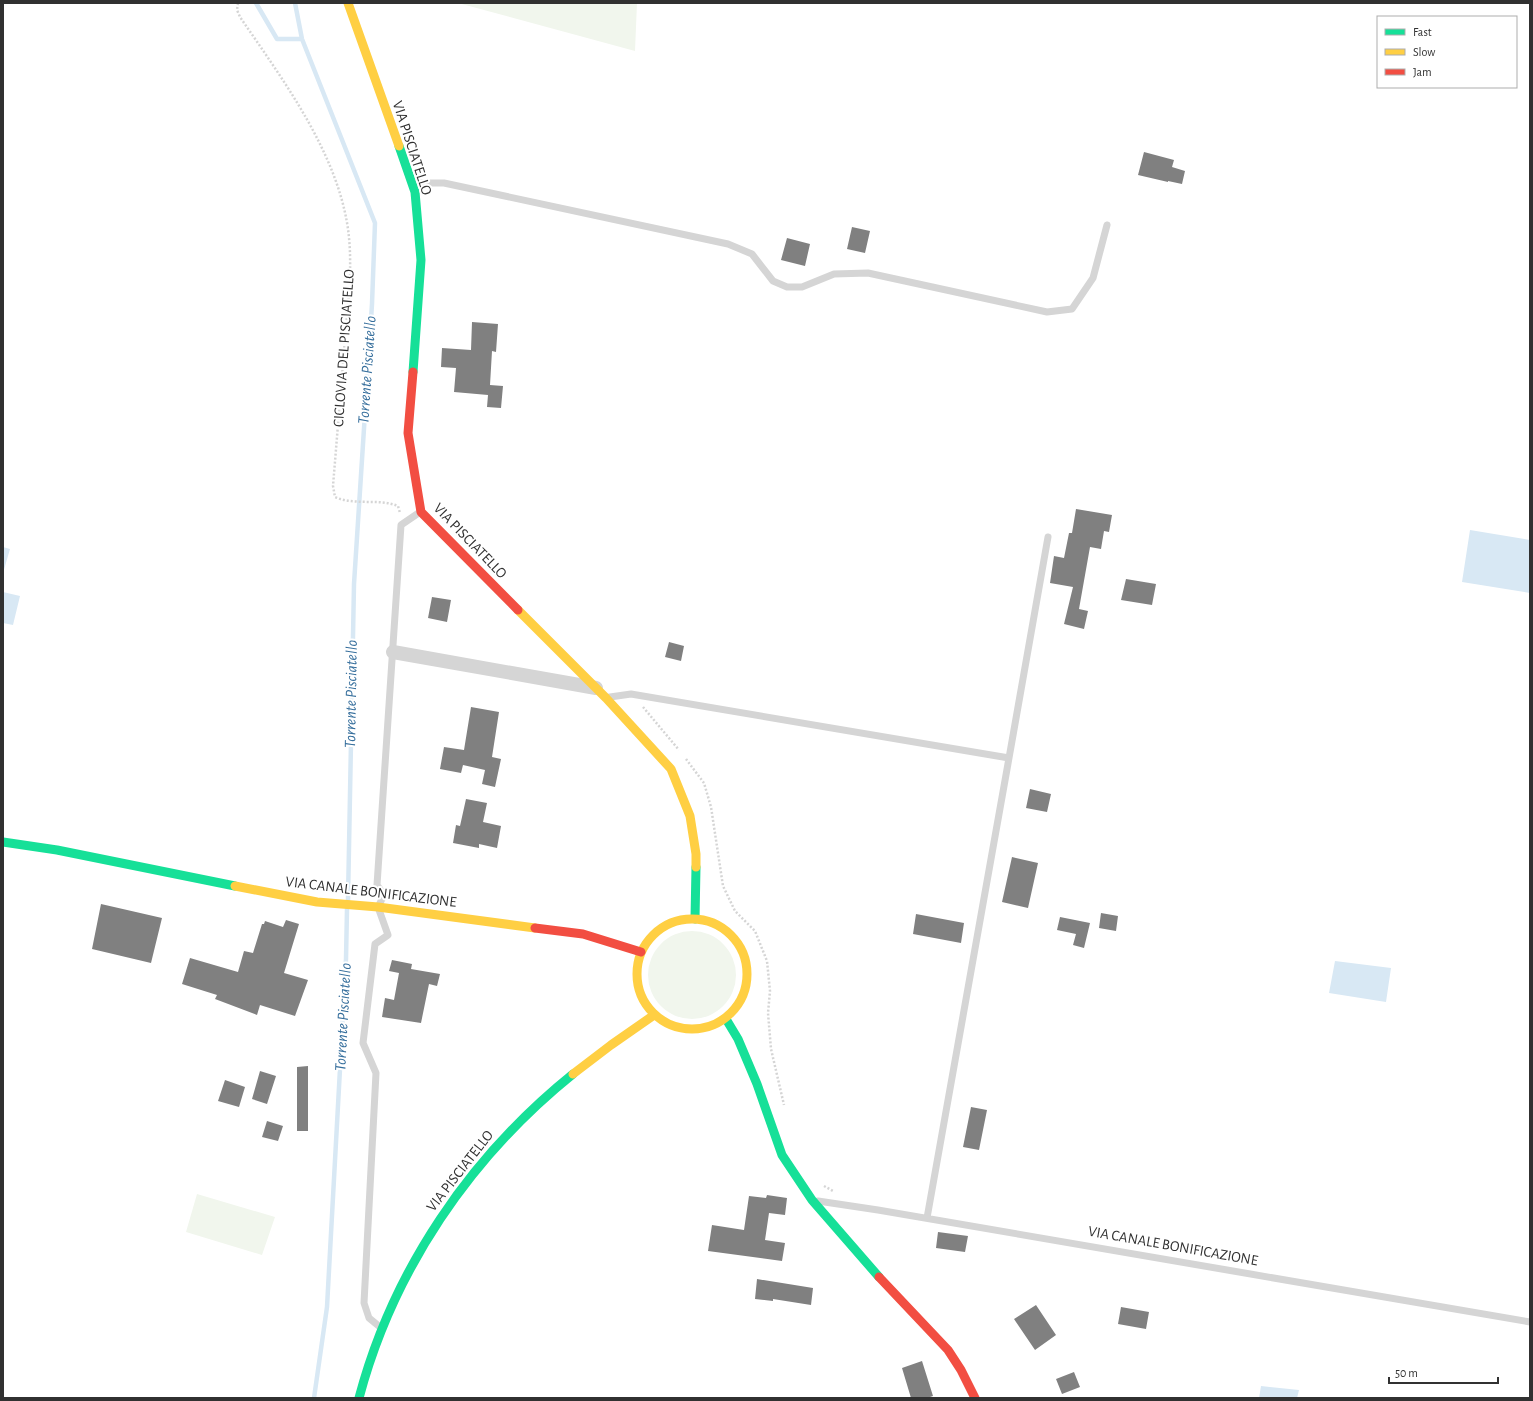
<svg xmlns="http://www.w3.org/2000/svg" width="1533" height="1401" viewBox="0 0 1533 1401" font-family="'Alegreya Sans',sans-serif">
<style>
.green{fill:#f1f6ed}
.water{fill:#d8e8f4}
.lines{fill:none;stroke-linecap:round;stroke-linejoin:round}
.stream{stroke:#d8e8f4;stroke-width:4.5}
.building{fill:#808080}
.path{stroke:#d5d5d5;stroke-width:2.5;stroke-dasharray:2 2;stroke-linecap:butt}
.lane{stroke:#d5d5d5;stroke-width:7}
.street{stroke:#d5d5d5;stroke-width:14}
.fast{stroke:#16e098;stroke-width:9}
.slow{stroke:#ffcf43;stroke-width:9}
.jam{stroke:#f24e42;stroke-width:9}
.labels{text-anchor:middle;dominant-baseline:central;stroke-width:4;stroke-linejoin:round;paint-order:stroke}
.street-label{font-size:15px;fill:#313131;stroke:#fff}
.water-label{font-size:16px;font-style:italic;fill:#356e9c;stroke:#fff}
</style>
<rect width="100%" height="100%" fill="#fff"/>
<path class="green" d="M458,3H637L635,51Z
M648 975a44 44 0 1 1 88 0a44 44 0 1 1-88 0Z
M197,1194L275,1217L262,1255L186,1232Z"/>
<path class="water" d="M1470,530L1530,540V593L1462,582Z
M3,547L10,549L3,573Z
M3,592L20,596L13,625L3,623Z
M1335,961L1391,968L1386,1002L1329,993Z
M1261,1386L1299,1390L1297,1398H1259Z"/>
<g class="lines">
<path class="stream" d="M256,3L277,39H302
M295,3L302,39L375,223L372,304L354,584L348,900
M314,1398L327,1307L346,959L347,909"/>
</g>
<path class="building" d="M1144,152L1174,160L1172,167L1185,171L1182,184L1168,181V182L1138,175Z
M852,227L870,231L865,253L847,249Z
M787,238L810,244L805,266L781,260Z
M472,322L498,324L496,352L492,351L490,385L503,386L501,408L487,407L488,395L454,392L456,368L441,367L442,348L471,350Z
M1076,509L1112,515L1109,532L1104,531L1101,549L1090,547L1079,609L1088,611L1084,629L1064,624L1073,587L1050,583L1054,556L1064,558L1069,533H1072Z
M1126,579L1156,584L1152,605L1121,600Z
M432,597L451,600L447,622L428,618Z
M669,642L684,646L681,661L665,657Z
M471,707L499,712L492,757L501,759L495,787L482,784L485,770L463,765L461,773L440,769L444,747L464,750Z
M1030,789L1051,794L1047,812L1026,808Z
M466,799L487,803L483,822L501,826L497,848L479,844V848L453,843L456,825L460,826Z
M1012,857L1038,863L1028,908L1002,902Z
M101,904L162,918L151,963L92,949Z
M1101,913L1118,916L1116,931L1099,928Z
M916,914L964,923L961,943L913,934Z
M1060,917L1090,923L1084,948L1073,945L1076,934L1057,930Z
M286,920L299,924L284,973L308,980L295,1016L260,1005L257,1015L215,999L217,995L182,984L190,958L238,972L244,951L253,953L262,924H264L265,921L283,927Z
M392,960L412,964L411,969L440,974L437,986L429,984L421,1023L382,1017L385,998L394,1000L399,973L389,971Z
M308,1066V1131H297V1067Z
M260,1071L276,1076L267,1104L252,1099Z
M225,1080L245,1087L239,1107L218,1101Z
M971,1107L987,1110L979,1150L963,1147Z
M267,1121L283,1126L278,1141L262,1137Z
M767,1195L787,1198L785,1215L769,1213L765,1240L785,1243L782,1261L708,1251L712,1225L744,1230L749,1196L766,1198Z
M938,1232L968,1236L965,1252L936,1248Z
M757,1279L813,1288L811,1305L773,1299V1301L755,1299Z
M1036,1305L1056,1335L1035,1350L1014,1319Z
M1121,1307L1149,1312L1146,1329L1118,1324Z
M922,1361L933,1396L927,1398H911L902,1368Z
M1074,1372L1080,1387L1062,1394L1056,1379Z"/>
<g class="lines">
<path class="path" d="M238,3L237,10L240,17C283,80 337,152 348,229C353,266 348,302 345,338C341,388 337,437 333,486L335,497C355,506 378,498 398,506L400,513
M643,707L679,750
M686,759L704,783L711,807L723,886L735,911L755,931L767,961L770,991L768,1013L771,1049L784,1105
M824,1186L833,1191"/>
<path class="lane" d="M414,183H444L728,244L752,254L773,281L787,287H802L834,274L868,273L1047,312L1072,309L1093,278L1107,225
M610,697L631,694L1009,758L1048,537
M818,1201L878,1210L1530,1322
M927,1218L1009,758
M380,1327L369,1318L364,1303L376,1073L363,1043L375,944L388,935L378,907L384,895L377,885L401,525L420,512"/>
<path class="street" d="M393,652L596,688"/>
<path class="fast" d="M399,146L415,192L421,260L413,372
M3,842L57,850L235,886
M695,919L696,867
M726,1019L738,1039L757,1084L782,1155L812,1200L879,1277
M359,1398C393,1270 470,1157 573,1074"/>
<path class="slow" d="M348,3L399,146
M518,610L606,698L671,769L690,816L696,854V867
M235,886L317,902L378,907L535,928
M637 974a55 55 0 1 1 110 0a55 55 0 1 1-110 0Z
M573,1074L611,1045L654,1015"/>
<path class="jam" d="M413,372L408,433L421,512L518,610
M535,928L583,934L641,952
M879,1277L948,1350L961,1370L975,1398"/>
</g>
<g class="labels">
<g class="street-label">
<text transform="translate(412 148) rotate(72)">VIA PISCIATELLO</text>
<text transform="translate(344 348) rotate(-86)">CICLOVIA DEL PISCIATELLO</text>
<text transform="translate(470 541) rotate(46)">VIA PISCIATELLO</text>
<text transform="translate(371 892) rotate(7)">VIA CANALE BONIFICAZIONE</text>
<text transform="translate(460 1171) rotate(-52)">VIA PISCIATELLO</text>
<text transform="translate(1173 1246) rotate(10)">VIA CANALE BONIFICAZIONE</text>
</g>
<g class="water-label">
<text transform="translate(367 370) rotate(-86)">Torrente Pisciatello</text>
<text transform="translate(351 694) rotate(-89)">Torrente Pisciatello</text>
<text transform="translate(343 1017) rotate(-87)">Torrente Pisciatello</text>
</g>
</g>
<rect width="1533" height="1401" fill="none" stroke="#313131" stroke-width="8"/>
<rect x="1377" y="16" width="140" height="72" fill="#ffffff" stroke="#adadad"/>
<rect x="1385" y="29" width="20" height="6" fill="#16e098" stroke="#adadad"/>
<text x="1413" y="36" font-size="12" fill="#313131">Fast</text>
<rect x="1385" y="49" width="20" height="6" fill="#ffcf43" stroke="#adadad"/>
<text x="1413" y="56" font-size="12" fill="#313131">Slow</text>
<rect x="1385" y="69" width="20" height="6" fill="#f24e42" stroke="#adadad"/>
<text x="1413" y="76" font-size="12" fill="#313131">Jam</text>
<path d="M1389 1377v6h109v-6" fill="none" stroke="#313131" stroke-width="2"/>
<text x="1395" y="1377" font-size="12" fill="#313131" stroke="#ffffff" stroke-width="3" paint-order="stroke">50 m</text>
</svg>
